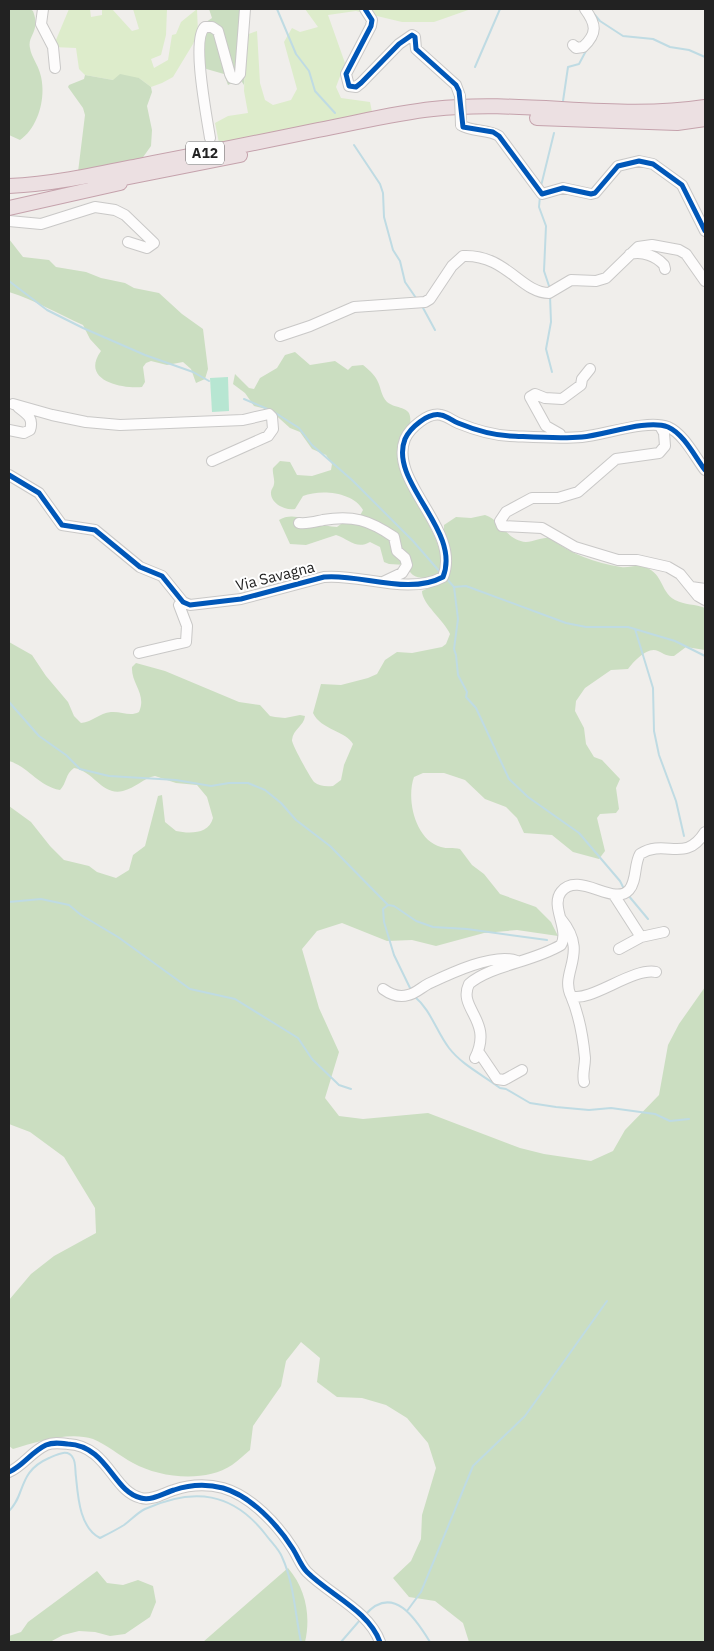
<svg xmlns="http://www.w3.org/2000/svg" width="714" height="1651" viewBox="0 0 714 1651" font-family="'IBM Plex Sans',sans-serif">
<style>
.grass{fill:#ddeccb}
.forest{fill:#cbdec1}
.pitch{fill:#b7e6d2}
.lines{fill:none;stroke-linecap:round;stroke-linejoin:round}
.stream{stroke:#bfdbe3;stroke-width:2}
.minor-casing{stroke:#c9c8c7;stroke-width:12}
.highway-casing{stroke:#c5a2ac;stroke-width:16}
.minor{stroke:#fdfcfc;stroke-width:10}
.highway{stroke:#ece0e2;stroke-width:14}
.minor-bridge-casing{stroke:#c9c8c7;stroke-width:12;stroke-linecap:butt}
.minor-bridge{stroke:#fdfcfc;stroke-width:10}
.cycleway-casing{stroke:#fff;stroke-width:8}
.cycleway{stroke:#0057b8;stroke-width:5}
.labels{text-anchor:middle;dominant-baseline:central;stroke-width:4;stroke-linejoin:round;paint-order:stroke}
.shield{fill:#fff;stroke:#646464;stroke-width:1}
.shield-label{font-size:14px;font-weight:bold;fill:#222}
.street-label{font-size:15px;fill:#222;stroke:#fff}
</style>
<rect width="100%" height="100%" fill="#f0eeeb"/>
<path class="grass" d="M69,9H90L91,17L102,15V9H112L132,31L139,29L133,9H167L166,35L161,55L151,59L154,68L168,60L172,35L176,34L181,22L197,9L198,33L193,44L173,77L162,83L151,87L139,78L113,80L85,75L79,69L76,48L53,47Z
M305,9H471L434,22H402L356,11L328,15L345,63L336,87L341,98L370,102L372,112L219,143L215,123L228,116L248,113L244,91L246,35L257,31L260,83L265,100L273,105L291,100L297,89L284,42L292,28L300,32L318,27Z"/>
<path class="forest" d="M9,9H30L33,11C41,32 27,35 30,48C31,56 38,65 40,73C47,95 39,127 20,140L9,135Z
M209,9H250L246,35L244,85L240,79L228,85L224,74L196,66C193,46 192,30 212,18Z
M120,74L139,78L151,87L152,92L147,106L152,130L151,146L141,160L78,172L85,115L83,108L68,87L69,85L84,79L85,75L113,80Z
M9,239L23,257L49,260L56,267L86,272L101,278L125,283L134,288L159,293L182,314L203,329L208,369L205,379L196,383L191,369L183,362L167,365L151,361L146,363L143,367L145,382L142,387C121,389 80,380 101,351L90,339L83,325C58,314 35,300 9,292Z
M295,352L310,365L335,361L348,370L352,366L363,365C368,369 374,374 377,380C381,387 381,396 387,402C397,410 413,405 410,423C400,436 395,445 398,462C402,488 451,546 440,571C437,579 419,580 413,575C410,573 408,568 406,565L389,564L384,562L380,547L370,542C356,550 349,539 336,535L306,545L290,544L279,520C296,509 318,527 337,527L341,524L356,523L363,510C353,492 321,489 303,496L295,509C285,511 270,503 271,492C271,489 274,487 274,484C275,479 272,473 273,468L280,461L290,462L297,475L312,476L331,470L332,464L326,455L312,449L300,432L290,428L270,410L254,406L245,393L233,384L235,374L249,388L254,389L260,378L277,368L285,355Z
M485,515C501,520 507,541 526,542C534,542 542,537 550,538C571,554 595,563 621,567C628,568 635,565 641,566C664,571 659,591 675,600C684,605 696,604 705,608V650L686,647L674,656C667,656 664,654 658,651C648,646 634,661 628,669L611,670L585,688L576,701L575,711L584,728L586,744L594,757L602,760L620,779L616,788L619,809L616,813L600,814L597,818L605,851L599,859L573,852L552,835L524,833L517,818L506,807L485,799L465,780L444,773H423L414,777C406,799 415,840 441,847C447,849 453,847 460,849L472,865L484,874L500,894L536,907L551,922L558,936L517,930L484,933L436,946L412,940L387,941L342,923L317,931L302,949L319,1008L339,1052L325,1098L339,1116L363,1119L428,1113L520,1148L544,1154L591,1161L613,1151L625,1130L659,1095L668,1045L679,1024L705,987V1642H469L463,1623L435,1601L409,1597L393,1578L411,1561L421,1539L422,1515L436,1468L428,1443L407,1418L386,1405L362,1398L337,1397L317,1382L320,1358L301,1342L286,1361L281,1386L253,1426L250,1450C244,1455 239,1460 232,1465C205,1483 160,1478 133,1463C120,1456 106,1444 93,1439C69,1431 36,1442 13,1449L9,1446V1300L31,1274L54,1256L96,1233L95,1208L64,1157L30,1132L9,1124V806L31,822L50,846L64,860L89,866L97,872L116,878L129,870L133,855L145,846L158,796L162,795L165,822L176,831C190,834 209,834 213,818L207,797L197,785L176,783L155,776C144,778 135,788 123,791C102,796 95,772 74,768C65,774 67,783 60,790C38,786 29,767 9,761V642L32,655L46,676L68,702L74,716L81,723C93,722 99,713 111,712C121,711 130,717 139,712C147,694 131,684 132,667L136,663L165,671L239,702L260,705L270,716L275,717L285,718L300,715L305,716C304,726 293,729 292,740C291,743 311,779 314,782C319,786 326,787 333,786L341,780L344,765L353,744C346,731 321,730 313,713L321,684L341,685L368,678L377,674L385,660L397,652L412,653L442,647L446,644L450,634C444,620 422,604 422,591L444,581V525L456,517L471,518Z
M288,1568C306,1589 311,1616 305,1642H203Z
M97,1571L107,1583L123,1585L138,1580L153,1586L156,1602L150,1617L125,1634L110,1636L95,1632L79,1631L63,1635L50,1642H9V1636L21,1632L28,1622Z"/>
<path class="pitch" d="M228,377L229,411L212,412L210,378Z"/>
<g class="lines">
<path class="stream" d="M277,9L296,54L309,71L315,91L335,113
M594,14L600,21L623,36L653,39L670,47L689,50L705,57
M475,67L500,9
M563,101L568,67L579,64L587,49
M354,145L380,184L383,193L384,217L393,250L400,261L405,282L416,298
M541,186L554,133
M540,196L539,207L546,226L544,271L550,289
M9,281L47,310L83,328L145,355L193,372L209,381
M550,296L551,322L546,349L552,372
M422,306L435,330
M244,399L270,410
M274,412L299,428L312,445L352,480L413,541L440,572
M446,578L454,587L458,619L454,649L456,655L458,675L467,692L466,697L476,708L509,779L528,797L579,833L620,881L624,889
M454,587L466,586L566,623L586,627H628L675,641L705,656
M635,629L653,688L654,731L659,755L676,801L684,836
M9,702L39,736L66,755L80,769L109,776L176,780L211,786L229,783H248L265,790L281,803L296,820L330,846L388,905L394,906L416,921L433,927L467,929L547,940
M628,895L648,919
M9,902L41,899L69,905L81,915L118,937L190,989L235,999L298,1038L312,1059L339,1085L351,1089
M388,905L383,909L384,922L394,955L411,990
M414,996C431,1010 436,1031 449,1048C462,1065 483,1075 500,1088L506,1089L530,1103L556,1107L589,1110L611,1108L655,1114L670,1121L689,1119
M9,1511C26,1495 17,1472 49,1458C56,1455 68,1448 73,1458C76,1462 75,1472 76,1477C78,1498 80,1528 100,1538C108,1534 116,1530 124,1525C131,1520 137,1513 145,1509C194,1487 233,1492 266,1535C271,1542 279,1549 282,1557C294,1583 295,1614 301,1642
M407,1611L421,1592L473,1466L525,1416L607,1301
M365,1615C393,1583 416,1619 430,1642
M341,1642L360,1620"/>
<g class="minor-casing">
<path id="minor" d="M43,9L41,24L53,47L55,68
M365,9L372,20L371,26L346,74L349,86L356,87L361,83L399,44L412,35L415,37L416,49L456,85L460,96
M573,45L576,48L583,47C598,33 596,24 585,9
M461,125C471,132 488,129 499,136L542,194L563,188L591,194L595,193L618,166L639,161L653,164L682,185L705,231
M210,138C207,118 191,38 205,27H212L218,31L230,74L232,78L236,79L240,74L245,9
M9,221L41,224L95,207L115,210L125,215L154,243L147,248L128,242
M630,254C643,251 656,256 664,265L665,269
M280,336L310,326L354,307L425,302L430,299L452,266L463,256C506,254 521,293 549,293L571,280L596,281L606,278L638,247L652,245L679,250L686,254L705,281
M13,404L52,415L86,422L120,425L243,420L269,414L272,417L273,429L268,436L212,461
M660,426L664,433L665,446L659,453L616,459L578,492L558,498H532L506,512L500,521L502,526L542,528L575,547L618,560H637L668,567L680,574L698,596L705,600
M9,430L24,433L30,430C34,418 27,414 18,407
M560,434L546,426L530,397L535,394L545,398L562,399L581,385L582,379L590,369
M9,475L39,493L62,525L95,530L140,567L162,576L183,602L190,605L241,599L324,577C359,573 408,596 443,577C462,530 388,482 405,439C410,428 428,412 441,415C447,416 453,421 458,423C475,430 491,435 510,436C533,437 559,439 582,437C605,435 647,419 668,427C684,434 695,457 705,470
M299,523C308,524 314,522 323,520C353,515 369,520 394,537L397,551L405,558L407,565L402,573L383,582
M691,587L705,589
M139,653L186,642L187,626L179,605L183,602
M614,895L641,937L619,949
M561,919C590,954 559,972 571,996C590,1003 633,967 656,972
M641,937L664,932
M383,989C390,994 399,998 408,995C415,994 422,987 428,984C449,974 495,952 517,961
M571,996C579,1015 583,1037 585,1058C585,1067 582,1074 584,1082
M478,1051L497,1079L504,1080L522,1070
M475,1058C494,1020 457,1009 469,984C491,965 533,962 561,945C570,930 550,906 561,892C578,870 614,907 629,890C637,881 634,864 640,854C666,838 685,864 705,832
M9,1472C23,1466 31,1452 46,1445C53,1442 60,1443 68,1444C108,1446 113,1492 141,1498C152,1501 164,1493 174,1490C189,1485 207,1484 223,1488C251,1496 278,1525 293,1549C298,1557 301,1566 307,1572C330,1595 369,1611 380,1642"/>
</g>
<g class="highway-casing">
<path id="highway" d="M537,118L677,123L705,119
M109,181L240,155
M9,186C54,184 99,174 143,165C201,154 260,142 318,130C356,123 394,113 433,109C524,99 615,121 705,107
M9,208L120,183"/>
</g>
<use href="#minor" class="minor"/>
<use href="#highway" class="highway"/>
<g class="minor-bridge-casing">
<path id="minor-bridge" d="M460,96L461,125"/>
</g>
<use href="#minor-bridge" class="minor-bridge"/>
<g class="cycleway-casing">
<path id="cycleway" d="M365,9L372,20L371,26L346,74L349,86L356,87L361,83L399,44L412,35L415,37L416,49L456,85L459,91L463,127L493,132L499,136L542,194L563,188L591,194L595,193L618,166L639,161L653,164L682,185L705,231
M9,475L39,493L62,525L95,530L140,567L162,576L183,602L190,605L241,599L324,577C359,573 408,596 443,577C462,530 388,482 405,439C410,428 428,412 441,415C447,416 453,421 458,423C475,430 491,435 510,436C533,437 559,439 582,437C605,435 647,419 668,427C684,434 695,457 705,470
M9,1472C23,1466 31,1452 46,1445C53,1442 60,1443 68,1444C108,1446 113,1492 141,1498C152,1501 164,1493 174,1490C189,1485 207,1484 223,1488C251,1496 278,1525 293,1549C298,1557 301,1566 307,1572C330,1595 369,1611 380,1642"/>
</g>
<use href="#cycleway" class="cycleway"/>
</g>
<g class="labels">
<rect class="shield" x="186" y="141.5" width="38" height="23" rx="4"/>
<g class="shield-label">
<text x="205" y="153">A12</text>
</g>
<g class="street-label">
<text transform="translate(275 576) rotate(-14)">Via Savagna</text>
</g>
</g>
<rect width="714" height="1651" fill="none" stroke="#222222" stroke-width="20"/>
</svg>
